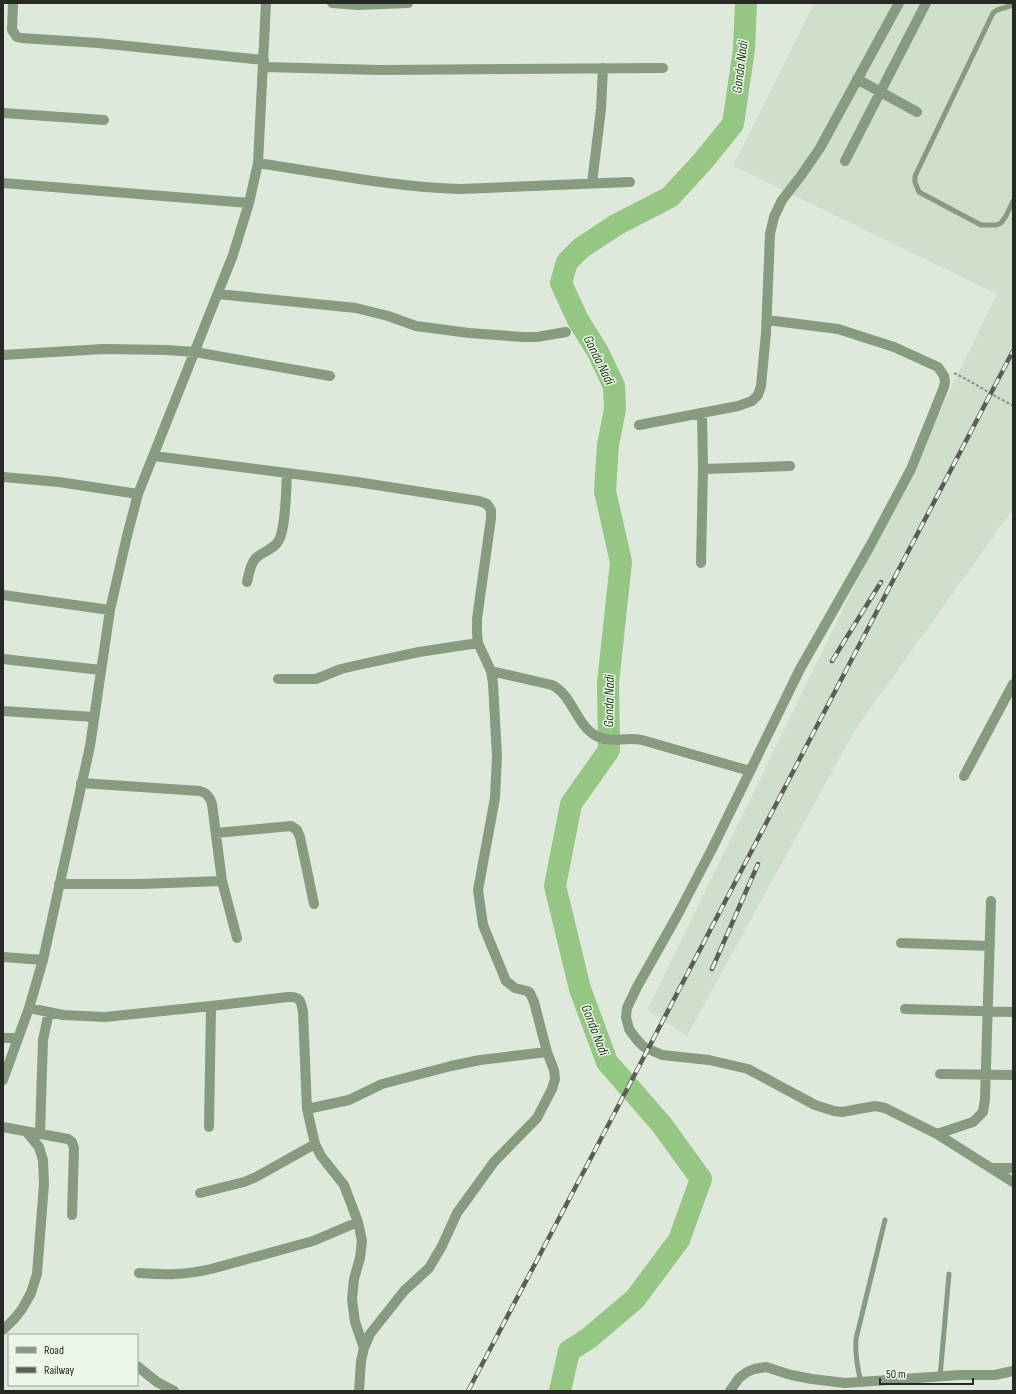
<svg xmlns="http://www.w3.org/2000/svg" width="1016" height="1394" viewBox="0 0 1016 1394" font-family="'Sofia Sans Condensed',sans-serif">
<style>
.built{fill:#d0dfcc}
.lines{fill:none;stroke-linecap:round;stroke-linejoin:round}
.river{stroke:#95c684;stroke-width:22}
.path{stroke:#8a9087;stroke-width:2;stroke-dasharray:3 2;stroke-linecap:butt}
.service{stroke:#869b7f;stroke-width:5}
.minor{stroke:#869b7f;stroke-width:10}
.rail-casing{stroke:#5a5e57;stroke-width:4.5}
.rail{stroke:#ecf6e9;stroke-width:3;stroke-dasharray:9;stroke-linecap:butt}
.labels{text-anchor:middle;dominant-baseline:central;stroke-width:3;stroke-linejoin:round;paint-order:stroke}
.water-label{font-size:14px;font-style:italic;fill:#1c3d10;stroke:#ecf6e9}
</style>
<rect width="100%" height="100%" fill="#dfe9db"/>
<path class="built" d="M814,3H1013V509L855,730L687,1036L647,1010L997,294L733,166Z"/>
<g class="lines">
<path class="river" d="M560,1391L569,1351L589,1338L635,1299L679,1240L701,1179L662,1125L607,1062L580,989L555,886L571,804L609,750L608,683L621,562L605,491L608,445L615,409L614,386L598,352L578,320L561,283L567,262L581,248L616,225L670,197L703,161L733,124L744,49L746,3"/>
<path class="path" d="M954,373C975,383 992,395 1012,405L1013,404"/>
<path class="service" d="M1013,5L997,10L993,13L915,176V182L919,192L981,225H996L1001,223L1006,216L1013,201
M940,1377L949,1274
M861,1382C857,1367 855,1355 856,1339L885,1220"/>
<path class="minor" d="M13,3L12,30L17,37L21,38L98,43L264,60
M332,3L358,5L408,3
M264,67L380,70L663,68
M857,79L917,112
M3,113L104,120
M845,161L926,3
M258,163C325,173 393,187 461,189L630,182
M3,183L249,203
M592,183L601,109L603,68
M218,294L356,308L388,316L416,326L469,333L523,337H537L566,332
M767,320L838,329L894,347L938,367L944,376L945,382L944,387L911,469L870,546L800,669L712,849L677,916L637,987L627,1008L626,1017L629,1029L637,1040L644,1047L662,1055L709,1060L748,1069L815,1105L834,1111L842,1112L875,1106L885,1108L937,1134L1013,1182
M3,355L103,349L167,350L195,352L330,376
M639,425L738,406L752,401L758,395L761,386L766,333L770,234L774,217L782,200L800,177L820,148L899,3
M154,456L357,482L479,501L487,504L491,510V518L477,619V634L478,643L491,671L493,683L497,757L495,798L478,890L483,925L506,981L515,988L527,991L530,993L534,1002L547,1052L554,1070L555,1079L552,1089L537,1118L494,1162L457,1213L442,1246L429,1268L404,1291L370,1334L364,1348L361,1361L359,1391
M703,469L790,466
M3,477L59,482L138,494
M701,563L703,469L702,413
M247,582C249,574 250,565 255,559C262,551 274,550 279,540C286,527 286,489 287,473
M3,595L110,610
M3,659L101,670
M491,671L552,685C576,697 576,733 605,739C613,741 621,739 630,739C634,739 638,739 642,740L750,771
M278,679H316L341,669L358,665L419,652L478,643
M3,711L94,717
M964,776L1013,684
M81,783L200,791C207,793 210,797 212,804L222,881L237,938
M216,833L291,826L297,830L300,837L314,904
M59,884H141L222,881
M901,943L990,946
M3,957L43,960
M29,1008L63,1015L105,1017L211,1006L288,997C301,996 301,1002 303,1012L307,1109L315,1144L321,1156L344,1185L358,1222L362,1241L360,1258L354,1279L352,1299L355,1322L364,1348
M905,1009L1013,1012
M3,1038H18
M940,1074L1013,1075
M3,1080L29,1008L43,960L90,746L110,610L127,536L138,494L233,255L249,203L258,163L266,3
M307,1109L349,1100L382,1084L451,1066L480,1060L547,1052
M3,1127L68,1139L72,1142L74,1148L72,1215
M209,1127L211,1006
M40,1134L43,1040L49,1012
M937,1134L973,1122L983,1112L985,1099L991,901
M991,1168H1013
M200,1193L244,1182L256,1177L315,1144
M139,1273C167,1275 185,1275 211,1269L313,1241L358,1222
M3,1330L15,1318L22,1309L31,1293L37,1274L44,1184L43,1160L39,1147L26,1131
M137,1366L157,1382L174,1391
M730,1391L739,1378L747,1372L754,1369L766,1367L791,1375L812,1379L845,1383L960,1375H995L1013,1371"/>
<g class="rail-casing">
<path id="rail" d="M832,661L881,582
M712,969L758,864
M468,1391L613,1116L1013,351"/>
</g>
<use href="#rail" class="rail"/>
</g>
<g class="labels">
<g class="water-label">
<text transform="translate(740 67) rotate(-83)">Gonda Nadi</text>
<text transform="translate(599 360) rotate(64)">Gonda Nadi</text>
<text transform="translate(609 701) rotate(-89)">Gonda Nadi</text>
<text transform="translate(595 1030) rotate(69)">Gonda Nadi</text>
</g>
</g>
<rect width="1016" height="1394" fill="none" stroke="#262924" stroke-width="8"/>
<rect x="8" y="1334" width="130" height="52" fill="#ecf6e9" stroke="#9da49a"/>
<rect x="16" y="1347" width="20" height="6" fill="#869b7f" stroke="#9da49a"/>
<text x="44" y="1354" font-size="12" fill="#262924">Road</text>
<rect x="16" y="1367" width="20" height="6" fill="#5a5e57" stroke="#9da49a"/>
<text x="44" y="1374" font-size="12" fill="#262924">Railway</text>
<path d="M880 1378v6h93v-6" fill="none" stroke="#262924" stroke-width="2"/>
<text x="886" y="1378" font-size="12" fill="#262924" stroke="#ecf6e9" stroke-width="3" paint-order="stroke">50 m</text>
</svg>
